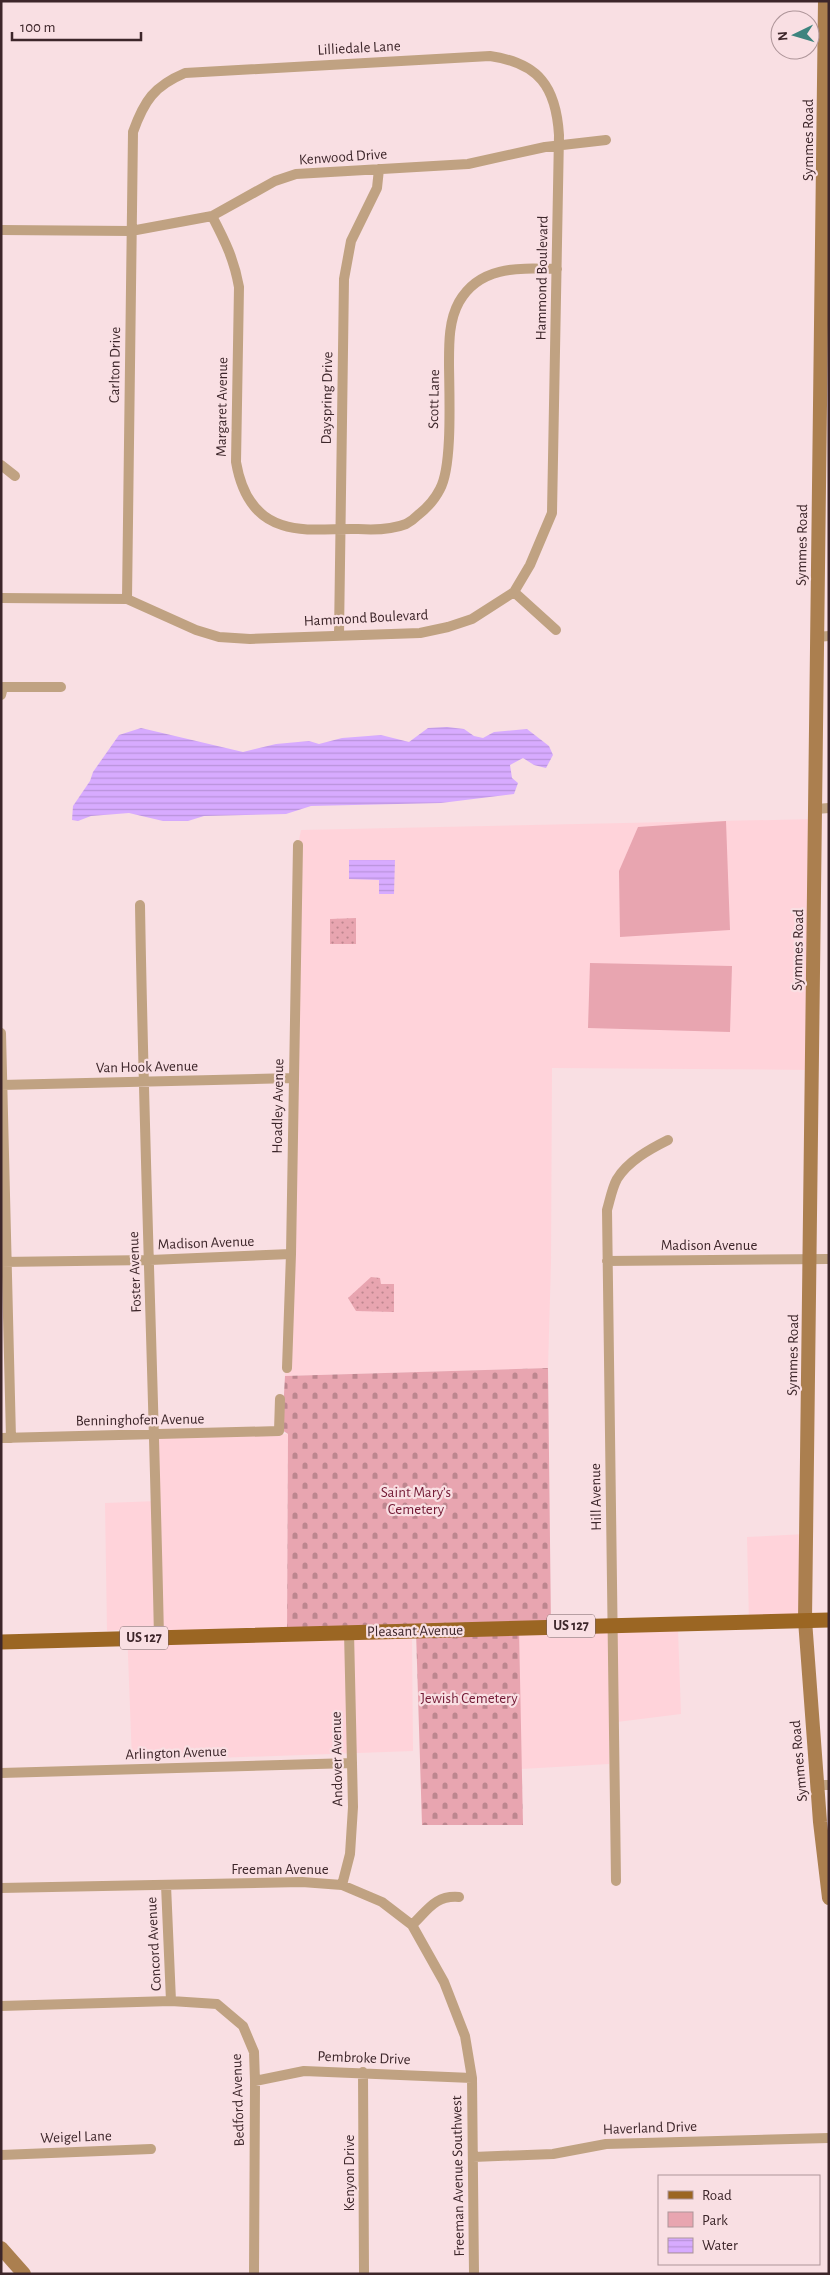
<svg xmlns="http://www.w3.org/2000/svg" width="830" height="2275" viewBox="0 0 830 2275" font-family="'Alegreya Sans',sans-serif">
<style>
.built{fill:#ffd3da}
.green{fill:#e8a5b0}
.cemetery{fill:url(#cemetery-stones)}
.park{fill:url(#park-dots)}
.water{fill:url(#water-rules)}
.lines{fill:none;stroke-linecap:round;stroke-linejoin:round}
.street{stroke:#c0a282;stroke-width:10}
.secondary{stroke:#ab7f4f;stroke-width:14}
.primary{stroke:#9b6623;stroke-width:15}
.labels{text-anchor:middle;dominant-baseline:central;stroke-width:4.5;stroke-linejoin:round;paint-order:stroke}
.shield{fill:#f9dfe3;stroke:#755e62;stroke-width:1}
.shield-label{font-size:14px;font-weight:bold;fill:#3d262a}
.street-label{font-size:15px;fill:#3d262a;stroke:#f9dfe3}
.park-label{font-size:15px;fill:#721934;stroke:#f9dfe3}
</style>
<defs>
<pattern id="cemetery-stones" width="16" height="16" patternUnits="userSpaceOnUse" patternTransform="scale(1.25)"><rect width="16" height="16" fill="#e8a5b0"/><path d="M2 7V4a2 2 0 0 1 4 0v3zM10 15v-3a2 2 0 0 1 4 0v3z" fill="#bd868f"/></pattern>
<pattern id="park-dots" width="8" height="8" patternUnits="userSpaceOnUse" patternTransform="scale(1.25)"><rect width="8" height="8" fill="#e8a5b0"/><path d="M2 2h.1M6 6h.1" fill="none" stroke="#bd868f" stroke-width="1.8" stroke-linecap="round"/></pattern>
<pattern id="water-rules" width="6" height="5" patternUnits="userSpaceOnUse" patternTransform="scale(1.25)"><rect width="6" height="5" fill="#d7abff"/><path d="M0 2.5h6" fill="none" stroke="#b993db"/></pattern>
</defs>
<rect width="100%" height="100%" fill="#f9dfe3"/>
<path class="built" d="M816,819L813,1070L552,1068L551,1262L548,1368L285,1376L291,1254L298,845L301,830Z
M288,1434L287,1642L412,1637L413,1751L132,1761L127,1629L107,1631L105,1503L158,1501L156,1438Z
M806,1534L805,1620L749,1622L747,1537Z
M678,1630L681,1714L609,1723V1764L521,1769L519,1634Z"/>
<path class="green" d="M726,821L730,930L620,937L619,871L638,827Z
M590,963L732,966L730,1032L588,1028Z"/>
<path class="cemetery" d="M548,1368L551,1627L519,1628L523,1825H422L416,1631L287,1634L288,1434L282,1430L285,1376Z"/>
<path class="park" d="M356,918V944H330V919Z
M371,1277L380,1278L381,1284H394V1312L356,1311L348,1298Z"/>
<path class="water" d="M447,727L464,729L474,736L483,738L494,732L527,729L549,746L553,755L546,768L534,765L523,758L510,765L512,778L518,783L514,794L441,803L311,806L286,814L204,816L188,821H163L129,813L91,816L78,821L72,820L73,806L90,781L93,772L119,735L141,728L243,752L276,744L309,741L319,744L342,738L381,735L409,742L428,728Z
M349,860H395L394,894H379V880L349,879Z"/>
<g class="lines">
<path class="street" d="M212,216C225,241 234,259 239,287L236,462C241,491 253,516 282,525C305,533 334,528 358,529C374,530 391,530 406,524C410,522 415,518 418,515C427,508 435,499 440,489C453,466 449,391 449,362C449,342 449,320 459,302C480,265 520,268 557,269
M1,230L131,231L212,216L275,181L296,174L468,164L545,147L606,140
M1,465L15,476
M514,592L556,630
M1,598L127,599L196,630L219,637L250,639L420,633L448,627L472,619L514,592L530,565L552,513L559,135C556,87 539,63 490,56L185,73C154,86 144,101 133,132L127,599
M339,635L344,279L351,241L377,188L379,169
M816,637L829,636
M1,695L3,687H61
M816,809L829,808
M140,905C144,1149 154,1393 159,1638
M1,1033L11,1438
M1,1085L293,1078
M607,1261L829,1259
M1,1262L150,1260L291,1254
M287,1368L291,1254L298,845
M1,1438L279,1431L280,1399
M1,1773L352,1763
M818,1785H829
M616,1881L607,1210C610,1200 612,1188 617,1179C628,1161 650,1149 668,1140
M166,1885L171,2001
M342,1885L350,1854L353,1807L349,1632
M1,1888L302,1882L342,1885L382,1902L412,1925L444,1982L465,2036L472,2078L474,2274
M412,1925C428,1910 435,1895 459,1897
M1,2006L171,2001L217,2004L243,2026L254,2052L255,2081L254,2274
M363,2072L364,2274
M255,2081L304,2071L472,2078
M1,2155L151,2149
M473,2157L553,2154L606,2144L829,2138"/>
<path class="secondary" d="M825,1L805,1620L820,1822L829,1898
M1,2248L24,2274"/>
<path class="primary" d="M1,1642L829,1620"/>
</g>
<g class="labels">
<g class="shield">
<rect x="547" y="1614.5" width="48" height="23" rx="4"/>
<rect x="120" y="1626.5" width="48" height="23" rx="4"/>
</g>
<g class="shield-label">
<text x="571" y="1626">US 127</text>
<text x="144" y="1638">US 127</text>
</g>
<g class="street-label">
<text transform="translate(359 48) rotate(-3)">Lilliedale Lane</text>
<text transform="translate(808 140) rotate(-90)">Symmes Road</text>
<text transform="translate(343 157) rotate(-4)">Kenwood Drive</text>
<text transform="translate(542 278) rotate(-89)">Hammond Boulevard</text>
<text transform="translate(115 365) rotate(-89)">Carlton Drive</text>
<text transform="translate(327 398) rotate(-89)">Dayspring Drive</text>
<text transform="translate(434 399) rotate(-89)">Scott Lane</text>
<text transform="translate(222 407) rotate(-89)">Margaret Avenue</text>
<text transform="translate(802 545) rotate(-89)">Symmes Road</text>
<text transform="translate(366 618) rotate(-3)">Hammond Boulevard</text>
<text transform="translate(798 950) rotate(-89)">Symmes Road</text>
<text transform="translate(147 1067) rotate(-1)">Van Hook Avenue</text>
<text transform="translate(278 1106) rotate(-89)">Hoadley Avenue</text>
<text transform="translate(206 1243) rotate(-2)">Madison Avenue</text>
<text x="709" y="1245">Madison Avenue</text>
<text transform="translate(135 1272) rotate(-92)">Foster Avenue</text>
<text transform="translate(793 1355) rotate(-89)">Symmes Road</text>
<text transform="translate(140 1420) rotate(-1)">Benninghofen Avenue</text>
<text transform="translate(596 1497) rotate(-91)">Hill Avenue</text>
<text transform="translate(415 1631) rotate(-1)">Pleasant Avenue</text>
<text transform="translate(176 1753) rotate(-2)">Arlington Avenue</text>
<text transform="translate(337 1759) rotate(-91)">Andover Avenue</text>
<text transform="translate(799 1761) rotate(-95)">Symmes Road</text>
<text x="280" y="1869">Freeman Avenue</text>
<text transform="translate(154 1944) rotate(-93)">Concord Avenue</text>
<text transform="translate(364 2058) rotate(2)">Pembroke Drive</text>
<text transform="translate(238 2100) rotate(-92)">Bedford Avenue</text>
<text transform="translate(650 2128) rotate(-2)">Haverland Drive</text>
<text transform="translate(76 2137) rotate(-2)">Weigel Lane</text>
<text transform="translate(349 2173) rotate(-90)">Kenyon Drive</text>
<text transform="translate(458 2176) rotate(-91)">Freeman Avenue Southwest</text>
</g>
<g class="park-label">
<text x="416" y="1492">Saint Mary’s<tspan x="416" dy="17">Cemetery</tspan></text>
<text x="469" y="1698">Jewish Cemetery</text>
</g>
</g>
<rect width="830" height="2275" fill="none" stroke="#3d262a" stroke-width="5"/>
<rect x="658" y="2175" width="162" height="90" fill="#f9dfe3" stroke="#ae9599"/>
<rect x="668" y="2191" width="25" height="8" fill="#9b6623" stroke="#ae9599"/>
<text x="702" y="2200" font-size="15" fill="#3d262a">Road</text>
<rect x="668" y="2212" width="25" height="15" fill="#e8a5b0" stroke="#ae9599"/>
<text x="702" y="2225" font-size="15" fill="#3d262a">Park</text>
<rect x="668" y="2238" width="25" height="15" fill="url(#water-rules)" stroke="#ae9599"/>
<text x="702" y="2250" font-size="15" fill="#3d262a">Water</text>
<g transform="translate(795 35) rotate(265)"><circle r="24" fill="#f9dfe3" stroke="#ae9599"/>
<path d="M0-4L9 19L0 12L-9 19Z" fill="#3d847e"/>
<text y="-8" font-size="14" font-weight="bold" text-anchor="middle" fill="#3d262a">N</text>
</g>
<path d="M12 32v8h129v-8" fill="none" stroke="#3d262a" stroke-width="2.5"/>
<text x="20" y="32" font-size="15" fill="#3d262a" stroke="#f9dfe3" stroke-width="4" paint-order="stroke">100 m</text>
</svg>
